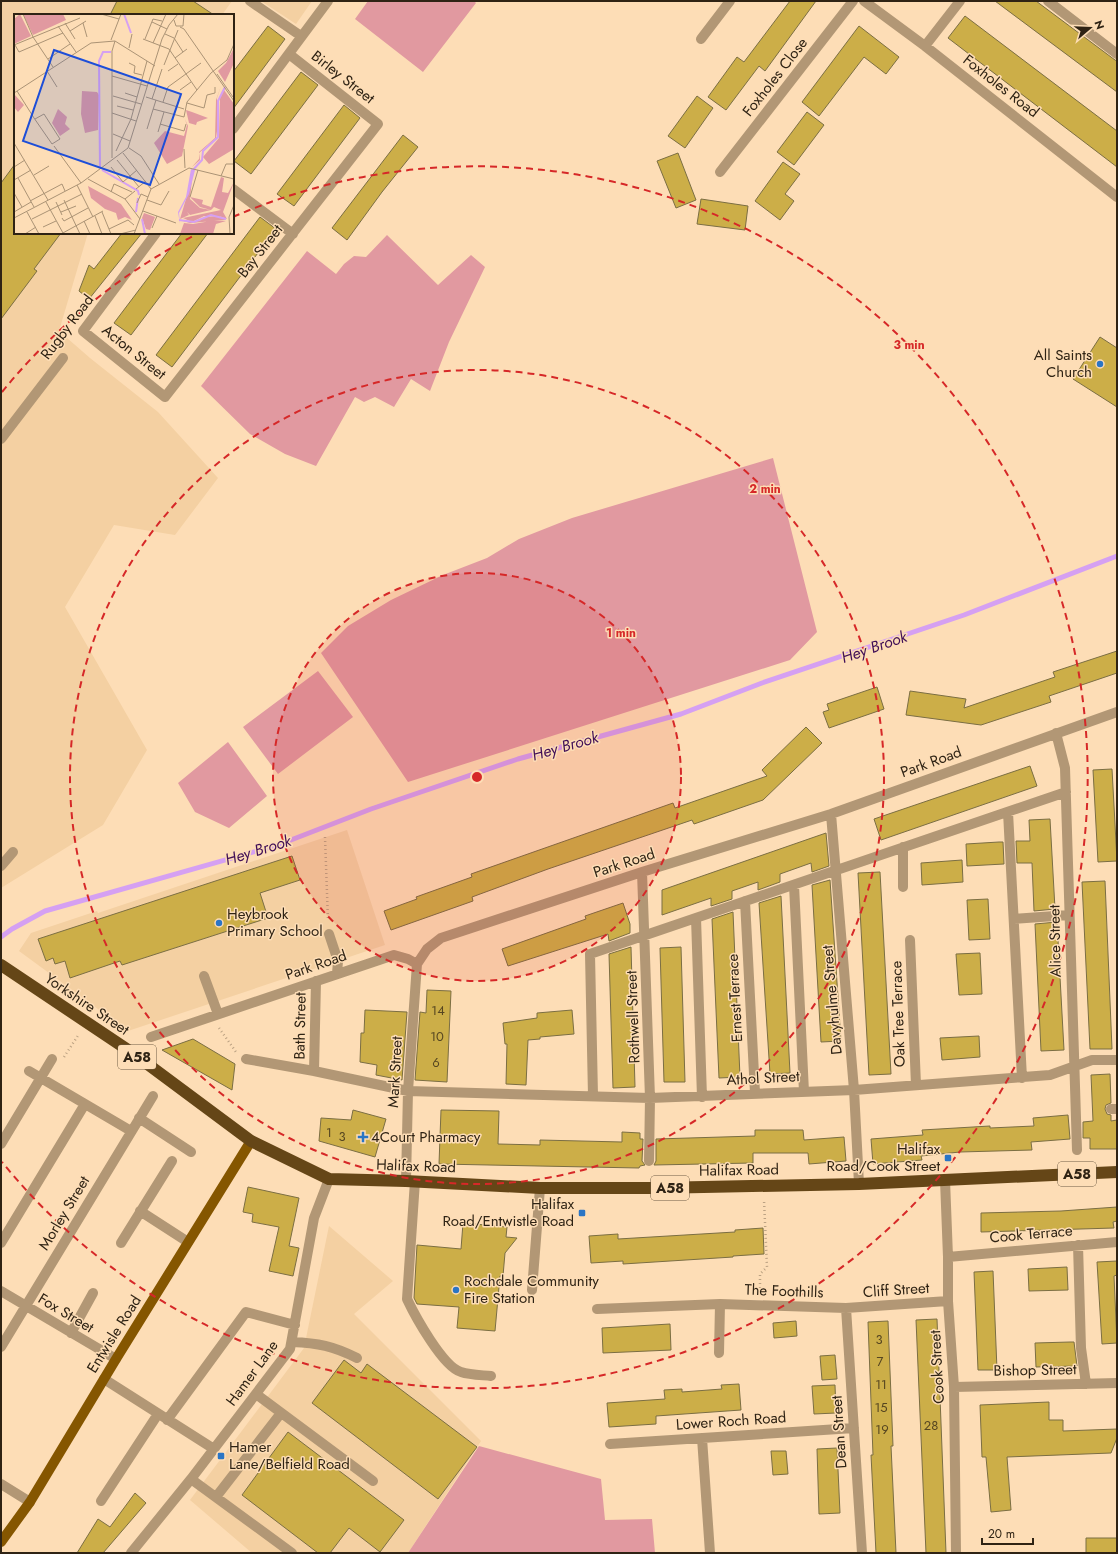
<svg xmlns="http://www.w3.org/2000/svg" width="1118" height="1554" viewBox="0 0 1118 1554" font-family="Jost,sans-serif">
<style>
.built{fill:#f4d0a2}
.green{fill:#e199a0}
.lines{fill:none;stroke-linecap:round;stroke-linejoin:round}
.stream{stroke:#d5a0f2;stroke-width:5}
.building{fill:#ccae48;stroke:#7b6e43}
.path{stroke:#bca283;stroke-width:2.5;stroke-dasharray:1 3;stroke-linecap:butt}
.minor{stroke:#b29775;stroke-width:10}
.major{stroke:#855600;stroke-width:10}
.highway{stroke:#654617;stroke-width:12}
.ring{fill:none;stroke:#d62828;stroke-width:2;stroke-dasharray:7 5}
.poi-dot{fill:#2a75c5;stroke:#fdddb6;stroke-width:1.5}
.labels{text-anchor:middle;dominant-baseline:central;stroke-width:3;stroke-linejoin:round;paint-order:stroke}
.number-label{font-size:13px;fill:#564621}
.shield{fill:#fdddb6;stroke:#6d5b45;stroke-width:1}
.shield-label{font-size:14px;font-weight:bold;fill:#2f2314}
.street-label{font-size:15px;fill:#2f2314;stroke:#fdddb6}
.poi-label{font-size:15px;fill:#2f2314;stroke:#fdddb6;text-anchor:start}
.water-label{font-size:16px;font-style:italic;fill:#410f57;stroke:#fdddb6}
.inset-river{fill:none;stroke:#d5a0f2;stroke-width:2}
.inset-road{fill:none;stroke:#ab9375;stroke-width:1}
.view{fill:#1d4ed8;fill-opacity:0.15;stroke:#1d4ed8;stroke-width:2}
.inset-edge{fill:none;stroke:#2f2314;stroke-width:2}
.centre{fill:#d62828;stroke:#fdddb6;stroke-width:2}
.ring-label{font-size:12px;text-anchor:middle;font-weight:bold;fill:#d62828;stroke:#fdddb6;stroke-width:3;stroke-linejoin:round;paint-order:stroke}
</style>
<rect width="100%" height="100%" fill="#fdddb6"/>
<path class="built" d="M1,1H232L222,15H15V233H88L59,331L90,358L158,412L218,478L175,535L114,525L65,607L147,750L103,825L1,888Z
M261,1H312L296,24Z
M347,830L385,945L128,1031L19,951L31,933L97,911L98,913Z
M329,1226L393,1281L354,1314L481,1441L408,1553H252L190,1500L304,1348Z"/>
<path class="green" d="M368,1H474L476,3L423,72L355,19Z
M387,235L438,285L471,255L485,267L449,342L430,391L411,379L394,407L375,397L364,402L355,397L316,466L285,454L250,434L201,386L307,251L336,274L344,264L354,256L366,257Z
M773,458L817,632L790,660L408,782L321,653L348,626L391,600L443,575L487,558L519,539L572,518Z
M318,671L353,717L278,774L243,727Z
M228,742L267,796L229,828L195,812L178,783Z
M479,1446L601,1479L605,1520L652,1519L655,1553H408Z"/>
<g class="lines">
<path class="stream" d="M1,937L12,929L45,911L278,845L371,809L518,759L681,714L762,683L964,615L1117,556"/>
</g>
<path class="building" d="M117,1H193L214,15H110Z
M790,1H816L765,71L759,66L726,110L708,97L737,57L744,62Z
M995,1H1036L1115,60L1117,61V92Z
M965,16L1117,131V167L948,38Z
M268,26L285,39L233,109V72Z
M859,26L899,57L886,74L864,57L819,116L802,102Z
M301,72L318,85L251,174L234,161Z
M697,96L713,108L685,148L668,136Z
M344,105L360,118L294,206L277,194Z
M807,112L824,125L794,165L777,152Z
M403,135L418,147L382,192L347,240L332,228Z
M678,153L696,200L676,208L657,161Z
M783,162L800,174L785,194L794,201L780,220L755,201Z
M15,164V233H61L34,269L37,271L1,319V183Z
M701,199L748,206L745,230L697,224Z
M260,217L276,229L172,367L156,355Z
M122,233H142L89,299L79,291L89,265L94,269Z
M182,233H208L131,335L114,323Z
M1100,337L1117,348V407L1073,379Z
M1117,651V673L1049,696L1051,702L981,725L906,715L910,691L966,699L964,708L1055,677L1053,672Z
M877,687L884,709L829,728L823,712L829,710L827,704Z
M806,727L822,743L763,800L694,824L692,820L548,869L472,897L473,901L391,930L384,911L417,899L416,897L472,877L471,874L673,803L675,808L767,776L762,770Z
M1030,766L1037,786L881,840L874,819Z
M1112,769L1117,861L1098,862L1093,770Z
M1050,819L1055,909L1034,911L1032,863H1017L1016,841H1030L1029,820Z
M826,833L829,866L812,872L811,863L780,874V882L758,890V882L732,891V899L711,906V898L662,915V890Z
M999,842H1003L1004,864L967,866L966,844Z
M292,856L300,880L260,893L268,918L122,965L120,961L70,978L65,961L55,964L53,958L46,961L38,939Z
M962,860L963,882L922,885L921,863Z
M880,872L891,1074L869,1075L858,873Z
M830,880L841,1041L821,1042L812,885Z
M1105,881L1112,1049H1090L1082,882Z
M781,896L790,1073L770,1074L759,903Z
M988,899L990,939L969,940L967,900Z
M623,903L630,924V933L609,941L608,934L508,966L502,949L586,919L585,916Z
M733,912L740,1077L719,1078L712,919Z
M1057,922L1064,1050L1041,1051L1035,924Z
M631,947L635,1087L613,1088L609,954Z
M681,947L685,1082H664L660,948Z
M980,953L982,994L959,995L956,954Z
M427,990L451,991L447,1082L415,1080L420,1012L426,1013Z
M365,1010L407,1012L402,1080L376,1075L377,1065L360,1062L361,1033H364Z
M572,1010L574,1034L540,1037V1039L528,1040L526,1085L506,1084L507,1044H505L503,1023L537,1018V1013Z
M979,1036L980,1057L942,1060L940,1038Z
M193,1039L235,1064L232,1090L162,1050Z
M1110,1074L1111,1103L1106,1105L1105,1109L1107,1114L1111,1115V1121L1117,1120V1149H1090V1138H1083V1122L1093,1121L1091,1075Z
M353,1110L386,1119L375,1157L319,1141L321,1118L351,1120Z
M441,1110L499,1111L498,1144L540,1145V1140L622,1142V1132L640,1133V1139H643L642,1161L645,1165L640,1166L639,1168L439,1164Z
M1068,1115L1070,1139L1031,1142L1032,1150L960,1152L921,1156L922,1160L873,1164L871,1139L923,1135L922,1130L990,1126V1128L1034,1126L1033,1118Z
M755,1130H803L804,1140L844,1137L846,1161L809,1164L808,1153H753V1163L654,1165L656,1161V1139L755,1136Z
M248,1187L299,1198L289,1246L299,1248L293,1276L269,1271L279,1227L252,1222L253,1214L243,1212Z
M1117,1207V1221L1113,1222L1114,1228L981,1232V1213L1061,1211Z
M463,1223L507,1227L506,1237L517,1238L505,1253L503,1276H500L495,1331L457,1328L459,1307L417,1304L414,1298L417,1245L461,1249Z
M763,1228L764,1254L733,1256V1257L623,1264V1261L591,1263L589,1236L618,1234V1239L735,1232V1230Z
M1117,1261V1275L1114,1276L1117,1343L1102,1344L1097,1262Z
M1067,1267L1068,1290L1029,1291L1028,1269Z
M993,1271L997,1370H978L974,1272Z
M937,1319L946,1553H926L916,1320Z
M796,1321L797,1336L774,1338L773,1323Z
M888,1321L893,1446H891L896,1553H876L871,1455H873L868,1322Z
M670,1324L671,1350L603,1353L602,1328Z
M1070,1342H1074L1077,1366L1036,1367L1035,1343Z
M835,1355L837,1379L822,1380L820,1356Z
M344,1360L361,1373L367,1364L477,1447L438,1499L312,1403Z
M739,1384L741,1410L656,1416V1424L609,1427L607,1403L665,1399L664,1390L682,1389V1392L722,1389L721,1385Z
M835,1385L836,1413L814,1414L812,1386Z
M1049,1402V1420H1063V1431L1117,1429V1438L1111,1453L1007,1457L1011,1510L991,1512L986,1457H982L980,1405Z
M288,1432L404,1520L380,1552L349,1528L330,1553H318L242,1495Z
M837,1448L840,1513L819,1514L817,1449Z
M771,1451H786L788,1474L773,1475Z
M135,1493L146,1503L103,1553H77L98,1519L110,1527Z
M1086,1538H1117V1553H1086Z"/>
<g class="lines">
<path class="path" d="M325,837L328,921
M219,1028L236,1052
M64,1057L79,1034
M760,1292V1274L767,1267L764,1200"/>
<path class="minor" d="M250,1L301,36
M864,1L925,46L1117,197
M1048,1L1117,54
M701,39L730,1
M925,46L960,1
M233,129L328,1
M720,172L853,1
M233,189L293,234
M156,233L83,331L165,397L378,124L289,54
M1,439L63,358
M1056,733L1065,768L1077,1150
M1008,812L1022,1078
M831,814L854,1090L859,1184
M903,847V887
M1,866L13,852
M642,872L650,1098L649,1161
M794,885L804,1092
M745,901L755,1093
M696,918L702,1097
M1014,919L1069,915
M329,934L338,961L337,974
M910,940L916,1085
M204,976L218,1014
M151,1037L394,955L408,959L417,964
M246,1059L314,1071L408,1091L650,1098L854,1090L1050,1075L1092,1060H1117
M29,1071L131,1131
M314,1071L316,981
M593,1096L590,954L1066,792
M1111,1109H1117
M139,1118L191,1152
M1,1144L52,1059
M945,1180L948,1257V1301L954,1387L956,1553
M406,1181L408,1091L417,964L427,949L441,938L642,872L831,814L1117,712
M415,1181L407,1299C415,1316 443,1367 461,1372C470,1375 481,1375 491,1376
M140,1211L188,1242
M1,1243L85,1104
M121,1243L172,1161
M1078,1245L1081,1348L1086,1384
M948,1257L1117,1242
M532,1290L540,1188
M1,1291L116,1359
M846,1308L862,1553
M597,1309L720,1304L846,1308L948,1301
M71,1333L93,1293
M292,1342C318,1343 333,1346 357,1358
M1,1347L153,1096
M719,1353L720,1304
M104,1379L214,1449
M954,1387L1117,1383
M256,1394L373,1481
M167,1420L246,1312L295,1325
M702,1438L710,1553
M610,1444L854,1428
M191,1479L292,1553
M1,1484L30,1502
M216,1497L281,1413
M101,1501L158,1414
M131,1553L191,1479L290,1349L314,1218L329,1179"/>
<path class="major" d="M1,1542L30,1502L116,1359L251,1141"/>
<path class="highway" d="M1,965L134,1054L251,1141L329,1179L406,1181L540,1188H655L859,1184L1117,1172"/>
</g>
<circle cx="477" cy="777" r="204" fill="#d62828" fill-opacity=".12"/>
<g class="ring">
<circle cx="477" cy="777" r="204"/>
<circle cx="477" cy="777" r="407"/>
<path d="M2 392A611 611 0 0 1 195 235M233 217A611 611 0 1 1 2 1162"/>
</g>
<g class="poi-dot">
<circle cx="1100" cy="364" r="4"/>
<circle cx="219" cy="923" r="4"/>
<path d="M361 1131h4v4h4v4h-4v4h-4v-4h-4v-4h4z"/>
<rect x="944" y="1154" width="8" height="8" rx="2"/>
<rect x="578" y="1209" width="8" height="8" rx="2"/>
<circle cx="456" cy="1290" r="4"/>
<rect x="217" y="1452" width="8" height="8" rx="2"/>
</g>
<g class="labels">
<g class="number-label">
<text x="438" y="1010">14</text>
<text x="437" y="1036">10</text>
<text x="436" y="1062">6</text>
<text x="329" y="1132">1</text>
<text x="342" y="1136">3</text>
<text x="879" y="1339">3</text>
<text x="880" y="1361">7</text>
<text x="881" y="1384">11</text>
<text x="881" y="1407">15</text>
<text x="931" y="1425">28</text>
<text x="882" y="1429">19</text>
</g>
<g class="shield">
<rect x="118" y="1045" width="38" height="24" rx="3"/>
<rect x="1058" y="1162" width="38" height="24" rx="3"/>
<rect x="651" y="1176" width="38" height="24" rx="3"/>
</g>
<g class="shield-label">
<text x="137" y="1057">A58</text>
<text x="1077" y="1174">A58</text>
<text x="670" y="1188">A58</text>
</g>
<g class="street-label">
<text transform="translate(343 77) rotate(38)">Birley Street</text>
<text transform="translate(775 77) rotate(-52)">Foxholes Close</text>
<text transform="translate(1001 86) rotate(38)">Foxholes Road</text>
<text transform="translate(260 251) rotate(-52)">Bay Street</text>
<text transform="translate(67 327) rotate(-53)">Rugby Road</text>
<text transform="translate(134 352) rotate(39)">Acton Street</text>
<text transform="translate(931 762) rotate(-20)">Park Road</text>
<text transform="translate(624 863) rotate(-18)">Park Road</text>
<text transform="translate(1055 941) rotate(-91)">Alice Street</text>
<text transform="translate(316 965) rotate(-19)">Park Road</text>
<text transform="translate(735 998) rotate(-93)">Ernest Terrace</text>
<text transform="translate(832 1000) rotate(-95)">Davyhulme Street</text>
<text transform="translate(87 1004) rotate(34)">Yorkshire Street</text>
<text transform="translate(898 1014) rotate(-92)">Oak Tree Terrace</text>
<text transform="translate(633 1017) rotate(-92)">Rothwell Street</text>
<text transform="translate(300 1026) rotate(-89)">Bath Street</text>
<text transform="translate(395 1072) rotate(-87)">Mark Street</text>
<text transform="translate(763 1078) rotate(-3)">Athol Street</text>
<text transform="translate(416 1166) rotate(2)">Halifax Road</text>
<text transform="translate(739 1170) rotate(-1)">Halifax Road</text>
<text transform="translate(64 1213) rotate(-59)">Morley Street</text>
<text transform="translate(1031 1234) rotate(-5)">Cook Terrace</text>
<text transform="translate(896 1290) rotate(-4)">Cliff Street</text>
<text transform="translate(784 1291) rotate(2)">The Foothills</text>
<text transform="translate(66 1313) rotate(31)">Fox Street</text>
<text transform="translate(114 1334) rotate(-58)">Entwisle Road</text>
<text transform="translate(937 1367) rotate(-93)">Cook Street</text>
<text transform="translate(1035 1370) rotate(-1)">Bishop Street</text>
<text transform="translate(252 1373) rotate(-54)">Hamer Lane</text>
<text transform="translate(731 1421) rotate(-4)">Lower Roch Road</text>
<text transform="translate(839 1432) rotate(-94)">Dean Street</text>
</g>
<g class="poi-label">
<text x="1092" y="355" text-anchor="end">All Saints<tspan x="1092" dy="17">Church</tspan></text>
<text x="227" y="914">Heybrook<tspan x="227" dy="17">Primary School</tspan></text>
<text x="371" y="1137">4Court Pharmacy</text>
<text x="940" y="1149" text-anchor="end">Halifax<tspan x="940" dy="17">Road/Cook Street</tspan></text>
<text x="574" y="1204" text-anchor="end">Halifax<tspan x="574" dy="17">Road/Entwistle Road</tspan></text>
<text x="464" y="1281">Rochdale Community<tspan x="464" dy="17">Fire Station</tspan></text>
<text x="229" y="1447">Hamer<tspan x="229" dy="17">Lane/Belfield Road</tspan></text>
</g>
<g class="water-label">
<text transform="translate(874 647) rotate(-19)">Hey Brook</text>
<text transform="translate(565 746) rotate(-16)">Hey Brook</text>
<text transform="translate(258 850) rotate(-17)">Hey Brook</text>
</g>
</g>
<g transform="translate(14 14)">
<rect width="220" height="220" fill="#fdddb6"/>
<path d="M6,0L17,22L0,30V5ZM9,0H49L52,6L19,21ZM220,34V49L211,68L204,57L212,49ZM207,72L203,84L204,110L202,124L185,139L186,146L178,153L185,145V138L201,124L202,86ZM210,76L220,90V135L195,150L189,143L205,124L206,83ZM68,77L83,78L85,81L84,116L71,119L67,100ZM0,80L10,91L4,98L0,93ZM44,95L53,103L51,110L56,115L46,122L38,109ZM172,96L178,98L194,104L183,108L182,111L175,109ZM171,105L174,112L168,142L153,150L140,129L151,117L170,122L173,111ZM207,163L210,164L208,178L214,179L220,168L209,198L213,205L205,202L212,206L176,209L169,207L180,208L187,206L190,203L204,202H190L178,208L169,204L207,196L200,193L197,196L186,193L176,183L189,186L188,190L197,193ZM178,165L176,185L186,194L197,196L176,201L173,198L175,201L166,205ZM74,172L107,190L118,206L111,203L104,206L102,199L91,195L77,184ZM130,199L141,203L136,216L132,215L128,204ZM197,207H212L202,210L199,220H166L170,209L179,210Z" fill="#e199a0"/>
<path d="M177,155L181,156L175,180L165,199L166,210L164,198L172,183Z" fill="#d5a0f2"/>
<path class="inset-river" d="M110,0L117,19M86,154L85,47L89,38H97M88,156L124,177L125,181M178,157L188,146L189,137L204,123V87L211,73M122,198L124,184M128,205L131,220M165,206L180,208L197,201L212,205"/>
<path class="inset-road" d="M9,0L19,23L39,53M87,0L105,5M160,6L162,12H169L170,0M138,8L153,15M51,9L61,25M69,9L73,23M44,12L62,38M166,13L170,15L220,87M56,17L72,7M151,20L160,24L169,38M129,25L155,35L183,76M131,25L139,5L148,7M97,26L107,0M139,29L152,0M0,31L66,4M1,31L5,38L49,19M115,34L118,20M161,44L173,35M34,45L56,30M115,49L121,52L120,59L128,61M150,51L164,16M33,57L43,73M154,57L164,50M203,60L219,83M98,62L133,72M166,76L177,68M3,77L20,104L38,130L46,125L30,100L21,105M0,79L77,29L101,27L141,52M111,79L123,83M99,82L127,90M132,83L170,95M138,85L148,55M149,88L154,73L187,49M173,89L190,94L193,81L201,79V73M103,92L119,96M139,95L170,103L173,88L197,59L213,46L220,30M98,99L122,107M146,110L170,117L172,110M133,115L142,86M144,118L150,98M99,120L116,127M0,129L34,186M40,132L67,169M115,134L127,142L145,170M170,135L171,154M102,137L117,105L133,47M109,139L137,175L120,220M98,144V37L101,27M103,146L125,173M0,153L11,146M97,153L109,168L123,156M20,161L35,152M207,162L212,150H220M4,164L20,193M74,165L111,185L126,205M0,166L17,156M63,171L79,203M122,175L132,167M137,175L175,154L220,165M97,178L100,170L118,178M0,179L8,193M176,183L184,156M111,185L121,177M50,186L66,220M133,186L147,191L155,177M16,187L48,170L51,177M32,188L49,219M42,188L48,201M123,189L127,180L134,183M129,197L162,209M0,198L17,188M13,198L25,220M47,198L62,192M88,198L97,220M81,202L88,220M0,204L67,169L114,134L148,25L155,11L164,0M48,204L50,207L74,194M18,205L68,180M70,207L76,220M29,213L42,207M138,214L143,202M95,215L114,206L120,211M11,220L22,213M47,220L89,197M106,220L122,216M216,220L215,203L220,191"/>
<path class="view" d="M40,36L167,80L136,171L9,127Z"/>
<rect width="220" height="220" class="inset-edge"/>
</g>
<circle cx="477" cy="777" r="6" class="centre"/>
<g class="ring-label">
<text x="909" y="349">3 min</text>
<text x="765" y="493">2 min</text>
<text x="621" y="637">1 min</text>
</g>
<rect width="1118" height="1554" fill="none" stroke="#2f2314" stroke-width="4"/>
<g transform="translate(1090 28) rotate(71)" stroke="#fdddb6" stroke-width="3" paint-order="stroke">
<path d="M0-3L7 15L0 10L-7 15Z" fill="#2f2314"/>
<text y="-6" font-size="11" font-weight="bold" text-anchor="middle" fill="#2f2314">N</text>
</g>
<path d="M982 1538v6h51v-6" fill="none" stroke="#2f2314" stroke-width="2"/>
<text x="988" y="1538" font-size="12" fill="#2f2314" stroke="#fdddb6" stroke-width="3" paint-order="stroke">20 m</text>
</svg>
